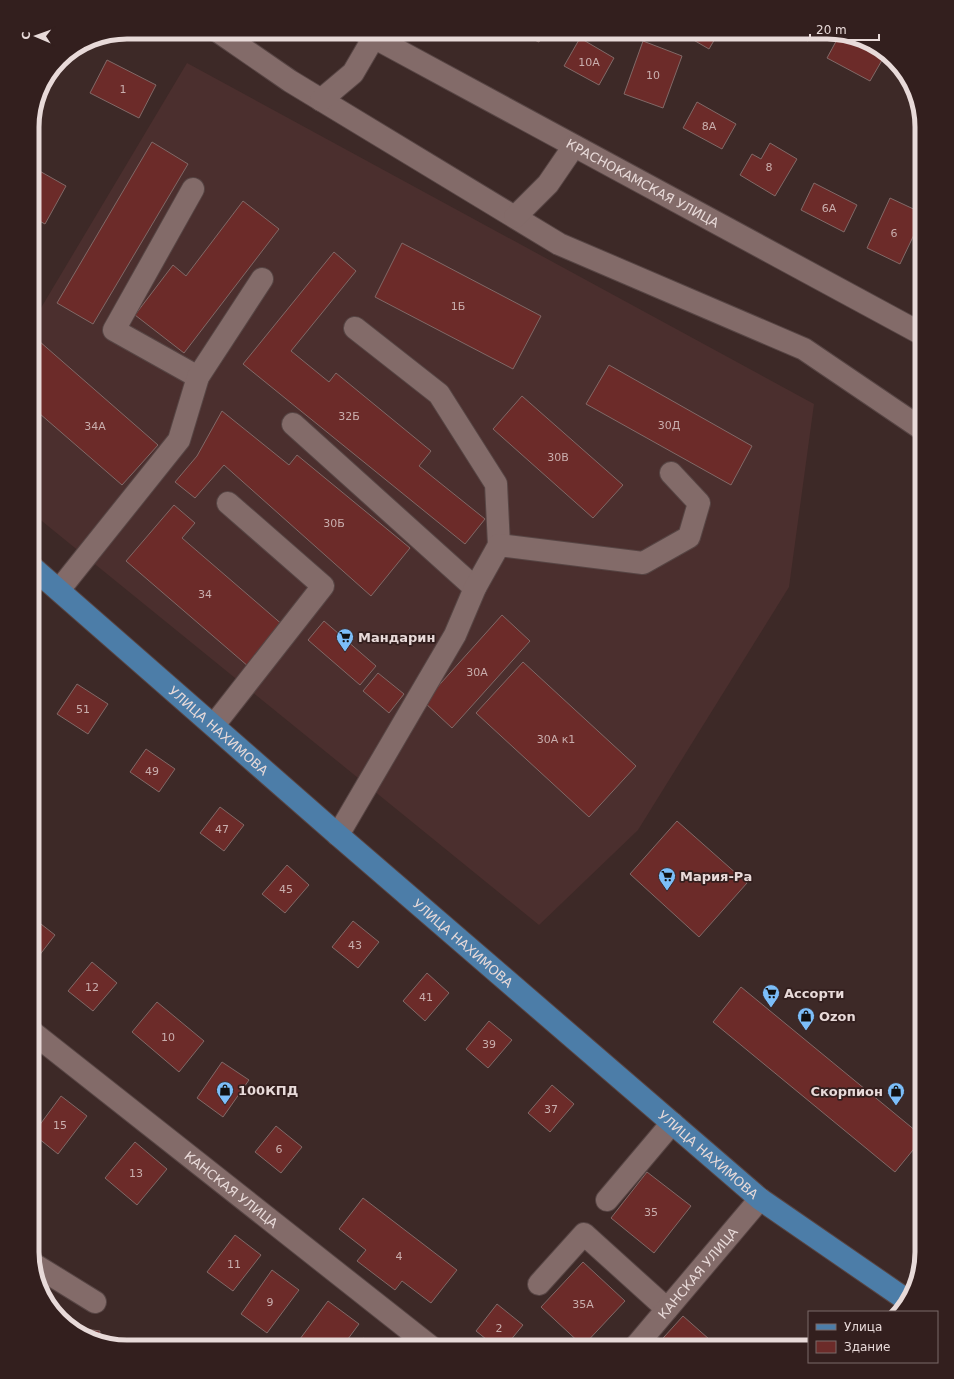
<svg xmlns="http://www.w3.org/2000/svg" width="954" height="1379" viewBox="0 0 954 1379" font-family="'DejaVu Sans',sans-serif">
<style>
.built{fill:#4b2f2e}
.building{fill:#6c2b29;stroke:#816967}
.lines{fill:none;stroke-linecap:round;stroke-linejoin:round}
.minor-casing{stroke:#574544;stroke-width:24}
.major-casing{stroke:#574544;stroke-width:24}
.minor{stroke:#836b69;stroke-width:22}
.major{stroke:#4c7da8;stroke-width:22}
.labels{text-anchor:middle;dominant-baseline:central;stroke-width:3.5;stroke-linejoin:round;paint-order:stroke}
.number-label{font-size:11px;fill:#c9aead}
.street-label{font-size:13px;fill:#e8dad9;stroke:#331f1e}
.poi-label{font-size:13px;font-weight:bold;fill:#e8dad9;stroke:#331f1e;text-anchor:start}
.rim{fill:none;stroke:#e8dad9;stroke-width:5}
</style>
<rect width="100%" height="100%" fill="#3d2927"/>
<path class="built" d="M187,63L814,404L789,587L638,830L539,925L32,513V323Z"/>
<path class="building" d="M516,32H544L539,42Z
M693,32H719L709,49L690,38Z
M791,32H813L808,41Z
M840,34L858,43L859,40L875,45L885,55L870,81L827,58Z
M580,38L614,58L599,85L564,66Z
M643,41L682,56L663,108L624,94Z
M107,60L156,85L139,118L90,93Z
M697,102L736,124L722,149L683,128Z
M152,142L188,164L93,324L57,303Z
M770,143L797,159L775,196L740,175L752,154L761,159Z
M36,169L66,186L45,224L32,217V176Z
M814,183L857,205L844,232L801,210Z
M890,198L922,213V218L900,264L867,248Z
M243,201L279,229L184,353L135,315L173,265L186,276Z
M402,243L541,316L513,369L375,297Z
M334,252L356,271L291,351L329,382L336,373L431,451L419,466L485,519L465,544L243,364Z
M39,341L158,445L122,485L32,407V348Z
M609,365L752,446L731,485L586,404Z
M522,396L623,485L593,518L493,429Z
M222,411L289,465L297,455L410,548L371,596L224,465L195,498L175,482L197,456Z
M174,505L195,523L182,538L284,626L249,667L126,561Z
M502,615L530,641L452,728L424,702Z
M324,621L376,666L360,685L308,640Z
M32,641L40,647L32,658Z
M523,662L636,766L589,817L476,713Z
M378,673L404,694L389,713L363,691Z
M77,684L108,704L88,734L57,714Z
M146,749L175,769L159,792L130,772Z
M220,807L244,825L224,851L200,833Z
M677,821L747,883L699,937L630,874Z
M287,865L309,885L285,913L262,894Z
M32,917L55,935L32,965Z
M353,921L379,942L358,968L332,947Z
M92,962L117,983L93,1011L68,991Z
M427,973L449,993L425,1021L403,1001Z
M741,987L922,1136V1139L895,1172L713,1022Z
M157,1002L204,1041L179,1072L132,1032Z
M489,1021L512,1040L488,1068L466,1049Z
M222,1062L249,1080L223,1117L197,1098Z
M32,1064L40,1071L32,1080Z
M552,1085L574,1104L550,1132L528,1113Z
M61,1096L87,1116L58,1154L33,1134Z
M276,1126L302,1147L281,1173L255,1152Z
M135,1142L167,1169L137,1205L105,1178Z
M647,1172L691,1206L654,1253L611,1218Z
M363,1198L457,1270L431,1303L402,1281L395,1290L357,1261L366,1250L339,1229Z
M235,1235L261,1255L233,1291L207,1272Z
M583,1262L625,1301L583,1346L541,1307Z
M272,1270L299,1290L267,1333L241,1314Z
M328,1301L359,1324L342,1347H301L297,1343Z
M497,1304L523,1325L505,1347H496L476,1331Z
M683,1316L718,1347H655Z
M70,1327L100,1331L99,1340L74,1331Z
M363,1338L376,1347H358Z"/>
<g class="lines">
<g class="minor-casing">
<g id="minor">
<path d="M219,32L290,81L559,244L804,349L922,429"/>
<path id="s1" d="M364,32L922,334"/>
<path d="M321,100L353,73L374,37"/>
<path d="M193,189L114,330L198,377"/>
<path d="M515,217L548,184L574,146"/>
<path d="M355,328L439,394L496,484L499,545"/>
<path d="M293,424L475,588"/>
<path d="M59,590L179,440L198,377L262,279"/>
<path d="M214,725L323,586L228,503"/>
<path d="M338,835L455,635L475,588L499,545L643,563L689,537L699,503L671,473"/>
<path id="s2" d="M32,1032L431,1347"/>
<path d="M607,1200L672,1123"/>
<path d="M35,1265L95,1302"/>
<path d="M539,1284L584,1234L667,1309"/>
<path id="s3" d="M635,1347L760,1199"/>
</g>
</g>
<g class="major-casing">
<g id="major">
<path id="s4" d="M32,567L338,835L760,1199L908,1301"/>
</g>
</g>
<use href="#minor" class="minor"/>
<use href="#major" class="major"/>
</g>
<defs>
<g id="supermarket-pin" transform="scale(0.9)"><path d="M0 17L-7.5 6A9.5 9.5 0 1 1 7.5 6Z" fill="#7cbef9" stroke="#331f1e"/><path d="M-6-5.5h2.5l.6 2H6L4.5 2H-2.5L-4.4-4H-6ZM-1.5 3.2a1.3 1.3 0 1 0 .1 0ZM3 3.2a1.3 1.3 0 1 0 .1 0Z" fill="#111"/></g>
<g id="shop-pin" transform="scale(0.9)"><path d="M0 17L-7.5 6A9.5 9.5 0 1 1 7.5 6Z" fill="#7cbef9" stroke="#331f1e"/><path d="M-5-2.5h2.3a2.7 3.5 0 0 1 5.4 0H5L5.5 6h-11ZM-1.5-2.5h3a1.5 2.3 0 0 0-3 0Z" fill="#111"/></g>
</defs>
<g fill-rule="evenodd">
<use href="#supermarket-pin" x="345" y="637"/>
<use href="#supermarket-pin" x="667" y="876"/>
<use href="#supermarket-pin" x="771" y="993"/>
<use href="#shop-pin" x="806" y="1016"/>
<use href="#shop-pin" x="225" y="1090"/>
<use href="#shop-pin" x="896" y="1091"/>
</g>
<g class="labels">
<g class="number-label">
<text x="589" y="62">10А</text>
<text x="653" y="75">10</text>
<text x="123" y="89">1</text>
<text x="709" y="126">8А</text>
<text x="769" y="167">8</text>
<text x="829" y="208">6А</text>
<text x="894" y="233">6</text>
<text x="458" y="306">1Б</text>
<text x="349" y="416">32Б</text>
<text x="669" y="425">30Д</text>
<text x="95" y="426">34А</text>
<text x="558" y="457">30В</text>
<text x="334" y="523">30Б</text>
<text x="205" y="594">34</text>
<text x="477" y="672">30А</text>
<text x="83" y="709">51</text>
<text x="556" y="739">30А к1</text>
<text x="152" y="771">49</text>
<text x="222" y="829">47</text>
<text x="286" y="889">45</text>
<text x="355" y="945">43</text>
<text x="92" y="987">12</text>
<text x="426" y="997">41</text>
<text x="168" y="1037">10</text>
<text x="489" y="1044">39</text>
<text x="551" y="1109">37</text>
<text x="60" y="1125">15</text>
<text x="279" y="1149">6</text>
<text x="136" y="1173">13</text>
<text x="651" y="1212">35</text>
<text x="399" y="1256">4</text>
<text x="234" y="1264">11</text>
<text x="270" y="1302">9</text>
<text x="583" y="1304">35А</text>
<text x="499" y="1328">2</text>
</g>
<g class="street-label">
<text stroke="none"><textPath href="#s1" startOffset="317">КРАСНОКАМСКАЯ УЛИЦА</textPath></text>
<text stroke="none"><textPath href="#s4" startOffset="248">УЛИЦА НАХИМОВА</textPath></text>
<text stroke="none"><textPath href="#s4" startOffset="572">УЛИЦА НАХИМОВА</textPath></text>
<text stroke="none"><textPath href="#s4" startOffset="896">УЛИЦА НАХИМОВА</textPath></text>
<text stroke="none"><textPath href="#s2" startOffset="254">КАНСКАЯ УЛИЦА</textPath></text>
<text stroke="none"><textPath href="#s3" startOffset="97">КАНСКАЯ УЛИЦА</textPath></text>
</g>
<g class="poi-label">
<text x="358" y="637">Мандарин</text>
<text x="680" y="876">Мария-Ра</text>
<text x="784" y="993">Ассорти</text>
<text x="819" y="1016">Ozon</text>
<text x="238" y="1090">100КПД</text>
<text x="883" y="1091" text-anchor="end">Скорпион</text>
</g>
</g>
<path d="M0 0H954V1379H0ZM127 39H827A88 88 0 0 1 915 127V1252A88 88 0 0 1 827 1340H127A88 88 0 0 1 39 1252V127A88 88 0 0 1 127 39Z" fill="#331f1e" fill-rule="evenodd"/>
<path class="rim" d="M127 39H827A88 88 0 0 1 915 127V1252A88 88 0 0 1 827 1340H127A88 88 0 0 1 39 1252V127A88 88 0 0 1 127 39Z"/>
<rect x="808" y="1311" width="130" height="52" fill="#331f1e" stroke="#7b6a69"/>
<rect x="816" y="1324" width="20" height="6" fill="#4c7da8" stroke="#7b6a69"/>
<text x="844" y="1331" font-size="12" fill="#e8dad9">Улица</text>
<rect x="816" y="1341" width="20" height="12" fill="#6c2b29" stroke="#7b6a69"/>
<text x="844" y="1351" font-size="12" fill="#e8dad9">Здание</text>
<g transform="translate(36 36) rotate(272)" stroke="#331f1e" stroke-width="3" paint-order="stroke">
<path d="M0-3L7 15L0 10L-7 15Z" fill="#e8dad9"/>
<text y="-6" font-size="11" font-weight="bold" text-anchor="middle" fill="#e8dad9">С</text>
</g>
<path d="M810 34v6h69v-6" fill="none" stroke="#e8dad9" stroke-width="2"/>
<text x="816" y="34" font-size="12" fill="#e8dad9" stroke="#331f1e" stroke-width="3" paint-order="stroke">20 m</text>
</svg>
